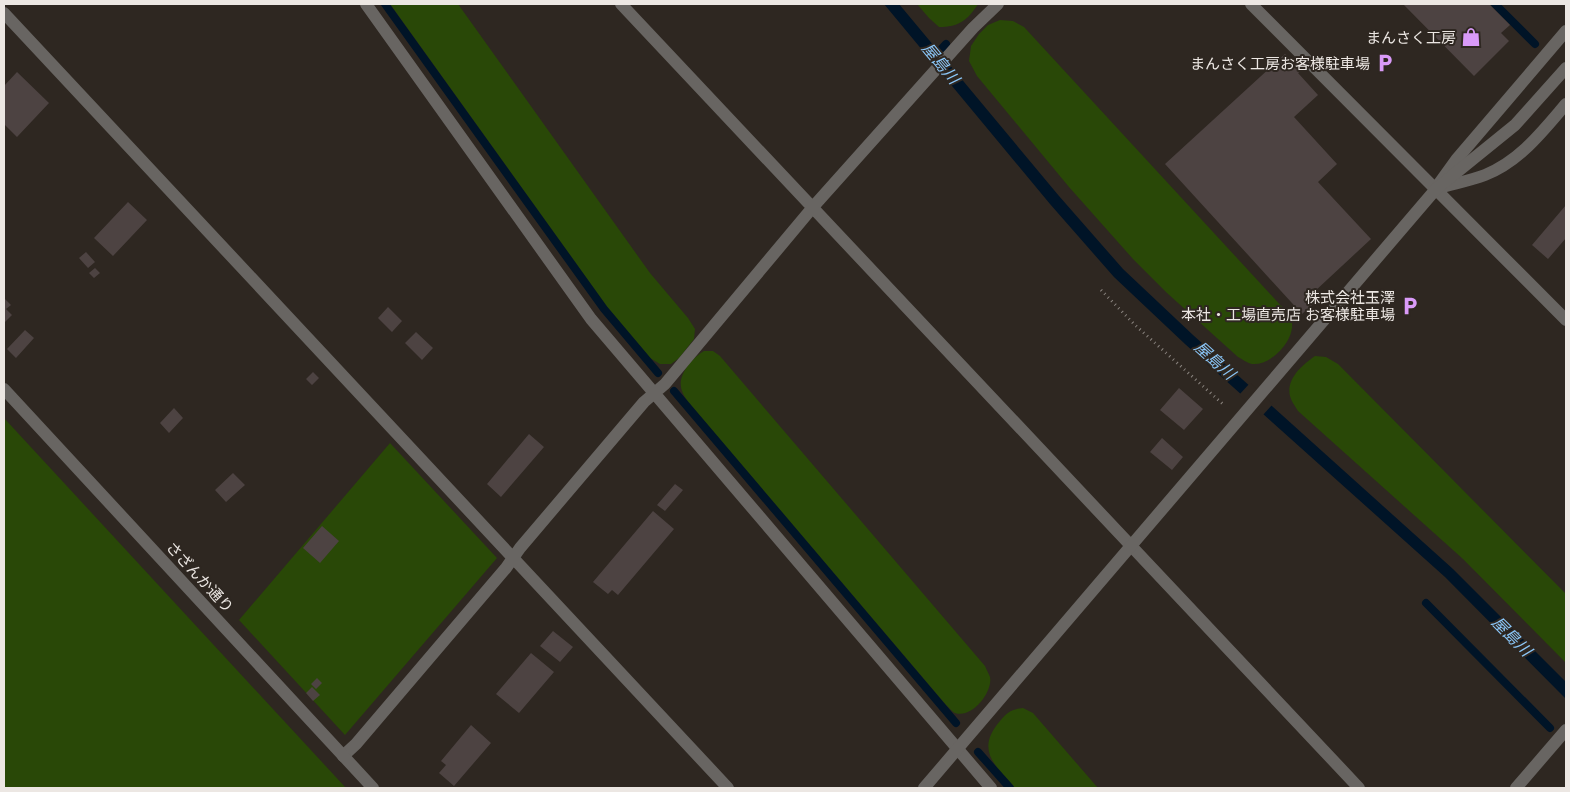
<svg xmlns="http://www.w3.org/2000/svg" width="1570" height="792" viewBox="0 0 1570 792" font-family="Quicksand,'Noto Sans JP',sans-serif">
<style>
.green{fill:#294807}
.water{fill:#001427}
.pier{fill:#2e2721}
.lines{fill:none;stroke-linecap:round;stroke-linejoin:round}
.stream{stroke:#001427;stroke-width:8}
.building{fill:#4d4342}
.path{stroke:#8a847f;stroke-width:3;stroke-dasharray:1 4;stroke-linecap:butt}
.minor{stroke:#686562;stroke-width:12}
.tertiary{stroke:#686562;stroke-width:12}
.labels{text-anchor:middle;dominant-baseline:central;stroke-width:4;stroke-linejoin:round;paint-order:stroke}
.poi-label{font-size:15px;fill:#ece7e3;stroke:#2e2721;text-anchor:end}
.street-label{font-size:15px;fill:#ece7e3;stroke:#2e2721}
.water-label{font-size:16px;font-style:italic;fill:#8bc7f9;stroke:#2e2721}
</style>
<rect width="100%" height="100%" fill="#2e2721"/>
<path class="green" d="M390,4H458L650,273L688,318L695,329L694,339L679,358L671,364H660L650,358L607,307Z
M917,4H978C968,20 959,27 939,27L929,18Z
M1000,20L1013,21L1024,27L1284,309C1286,313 1291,319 1292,323C1294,342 1270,366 1252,364C1247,363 1242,359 1238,357L1167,293L1133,259L1069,187L977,76L969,61L971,46L979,34L988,25Z
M704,351H713L720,356L985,666C986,669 989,674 990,677C993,692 972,719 955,713C952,712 949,707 946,705L688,402C686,398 683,395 682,391C676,376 692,358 704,351Z
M1315,356L1326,357L1338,364L1566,594V663L1463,559L1298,411C1295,406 1291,401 1290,396C1286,379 1302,365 1315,356Z
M4,418L346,788H4Z
M390,443L497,558L345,735L239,620Z
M1023,708L1033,713L1098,788H1015C995,765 975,750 1000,721C1007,712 1012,709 1023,708Z"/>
<path class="water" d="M884,4H899L1059,196L1123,269L1193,335L1453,569L1566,682V699L1445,577L1185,344L1114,277L1050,204Z"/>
<path class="pier" d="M1250,383L1273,404L1262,416L1239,395Z"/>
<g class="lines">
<path class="stream" d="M385,4L604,309L658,373
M1495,4L1535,44
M935,56L946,44
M674,391L956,723
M1426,603L1550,728
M978,752L1010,788"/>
</g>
<path class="building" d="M1403,4H1489L1510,25L1501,33L1509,41L1474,76Z
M1285,54L1301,71L1298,73L1318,95L1294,117L1337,164L1318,182L1371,239L1314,292L1320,298L1302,314L1165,164Z
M17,72L49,103L17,137L4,124V86Z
M128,202L147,220L113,256L94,238Z
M1566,205V238L1548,259L1532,245Z
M86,252L95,262L88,268L79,258Z
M95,268L100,273L94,278L89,273Z
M4,298L11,305L6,309L12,315L4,323Z
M388,307L402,321L392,332L378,318Z
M25,330L34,338L16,358L7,349Z
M416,332L433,348L422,360L405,343Z
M313,372L319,378L312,385L306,379Z
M1179,388L1203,409L1184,430L1160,410Z
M174,408L183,418L169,433L160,423Z
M529,434L544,447L501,497L487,484Z
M1162,438L1183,457L1172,470L1150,452Z
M233,473L245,485L226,502L215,490Z
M675,484L683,490L665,511L657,505Z
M653,511L674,529L618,595L612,590L608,594L593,582Z
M322,526L339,541L320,563L303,548Z
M553,631L573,647L560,662L540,646Z
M531,653L554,672L519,713L496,694Z
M317,678L322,683L316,689L311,684Z
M312,687L320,695L313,701L306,693Z
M471,725L491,743L454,786L439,773L446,765L441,761Z"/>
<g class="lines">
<path class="path" d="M1101,290L1135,325L1225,406"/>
<path class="minor" d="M366,4L591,319L991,788
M621,4L1359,788
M1251,4L1566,320
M4,13L728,788
M1438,185L1456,160L1566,31
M1436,189C1452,184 1469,181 1485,175C1520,161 1542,132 1566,104
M343,756L356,744L506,568L520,548L644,402L665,384L813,207L973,28L998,4
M1516,788L1566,730"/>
<path class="tertiary" d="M4,389L373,788
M924,788L1436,189L1515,125L1566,68"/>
</g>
<defs>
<g id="shop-bare" transform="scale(1.5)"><path d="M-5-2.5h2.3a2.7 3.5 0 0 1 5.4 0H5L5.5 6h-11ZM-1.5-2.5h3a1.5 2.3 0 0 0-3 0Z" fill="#d99af8" stroke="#2e2721" stroke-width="2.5" paint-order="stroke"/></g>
<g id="parking-bare" transform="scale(1.5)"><path d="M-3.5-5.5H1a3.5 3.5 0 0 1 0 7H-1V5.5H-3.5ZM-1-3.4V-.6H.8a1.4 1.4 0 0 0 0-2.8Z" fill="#d99af8" stroke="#2e2721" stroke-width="2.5" paint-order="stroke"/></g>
</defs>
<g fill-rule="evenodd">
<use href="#shop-bare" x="1471" y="37"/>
<use href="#parking-bare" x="1385" y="63"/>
<use href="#parking-bare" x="1410" y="306"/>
</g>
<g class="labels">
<g class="poi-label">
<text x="1456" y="37">まんさく工房</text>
<text x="1370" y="63">まんさく工房お客様駐車場</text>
<text x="1395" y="297">株式会社玉澤<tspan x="1395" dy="17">本社・工場直売店 お客様駐車場</tspan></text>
</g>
<g class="street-label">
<text transform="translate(200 577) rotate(47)">さざんか通り</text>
</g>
<g class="water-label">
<text transform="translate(941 63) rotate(50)">屋島川</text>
<text transform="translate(1215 360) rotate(42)">屋島川</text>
<text transform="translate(1512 636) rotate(45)">屋島川</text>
</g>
</g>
<rect width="1570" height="792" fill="none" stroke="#ece7e3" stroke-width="10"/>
</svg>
